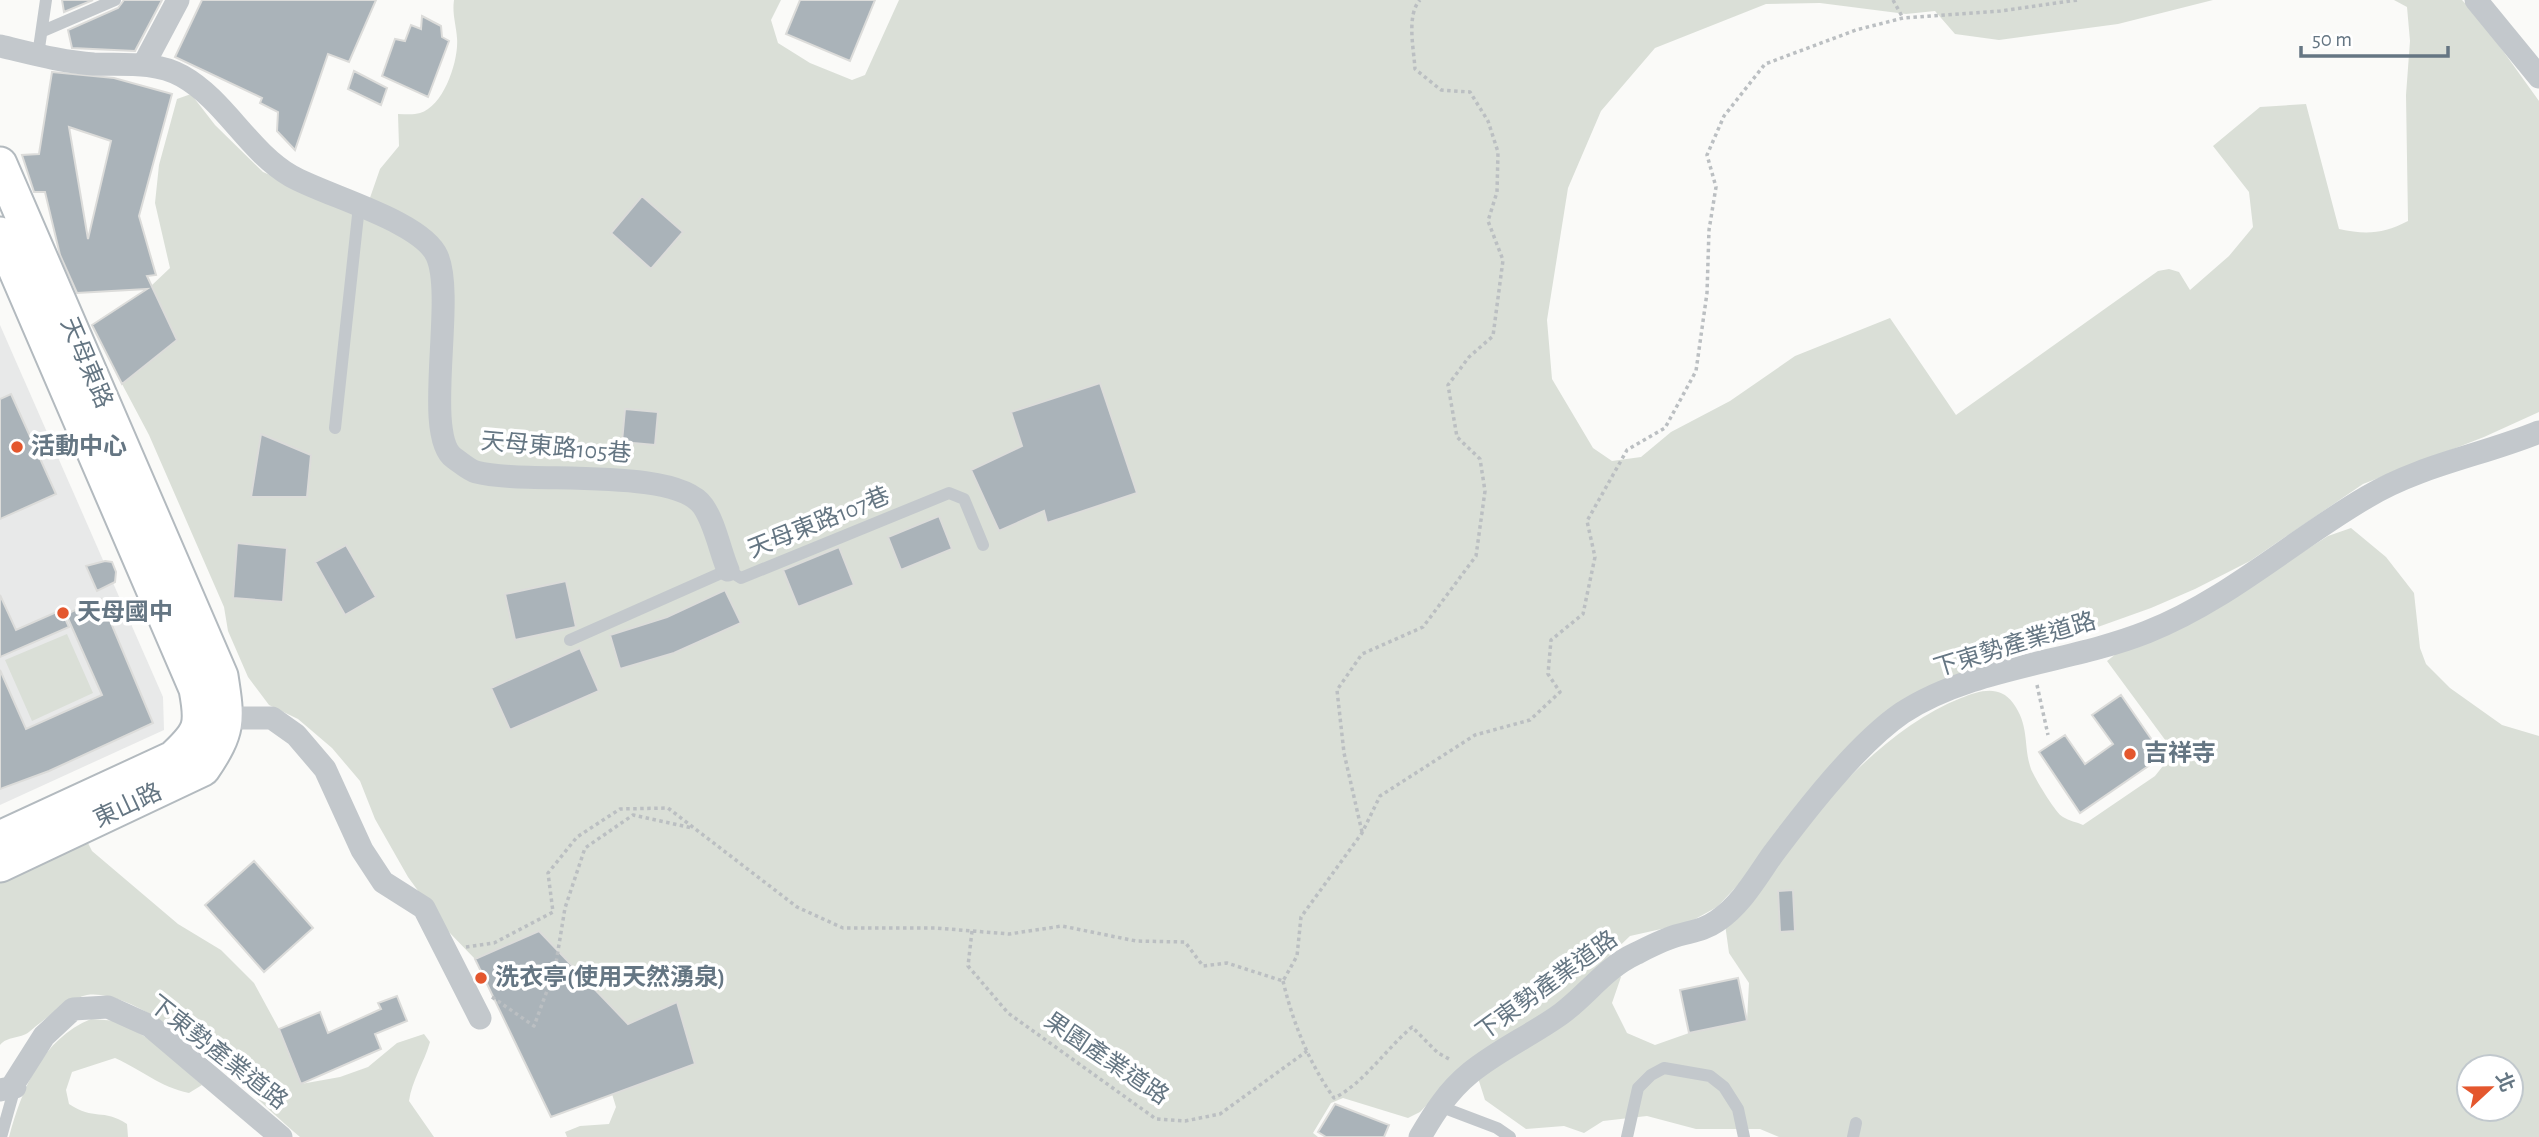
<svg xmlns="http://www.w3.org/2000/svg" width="2539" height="1137" viewBox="0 0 2539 1137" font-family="'Alegreya Sans','Noto Sans TC',sans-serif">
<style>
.built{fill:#e8e9e9}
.green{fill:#dadfd7;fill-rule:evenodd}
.building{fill:#aab3b9;stroke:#dcdcda;stroke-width:2;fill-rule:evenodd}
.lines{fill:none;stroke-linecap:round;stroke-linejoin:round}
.secondary-casing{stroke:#b3babf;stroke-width:37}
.path{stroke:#bbbfc2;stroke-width:3.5;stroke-dasharray:3.5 3.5;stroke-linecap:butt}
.lane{stroke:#c3c8cc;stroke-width:12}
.street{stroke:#c3c8cc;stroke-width:23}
.secondary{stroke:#fff;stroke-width:33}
.poi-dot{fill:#e4572e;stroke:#fff;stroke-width:2.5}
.labels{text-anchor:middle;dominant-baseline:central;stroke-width:7;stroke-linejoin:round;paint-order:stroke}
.street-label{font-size:24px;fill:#657683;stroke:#fff}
.poi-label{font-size:24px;font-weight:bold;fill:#657683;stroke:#fff;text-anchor:start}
</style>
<rect width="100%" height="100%" fill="#fafaf8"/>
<path class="built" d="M0,325L163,697L164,730L0,805Z"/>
<path class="green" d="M454,0H781L771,20L778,43L810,63L852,80L865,75L899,0H2213L2118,24L1999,40L1955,34L1935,11L1906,14L1820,3L1766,4L1655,48L1601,111L1568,188L1547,320L1552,379L1593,448L1612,461L1641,457L1671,432L1730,401L1795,356L1890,318L1956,415L2158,271L2169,269L2179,272L2190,290L2229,256L2253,227L2249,192L2213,146L2260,107L2306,104L2339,229C2366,235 2383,234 2408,221L2406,95L2410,41L2407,7L2394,0H2462L2480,19L2539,101V412L2484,437L2363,484L2250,561L2195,589L2151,608L1924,689L1717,907L1688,923L1630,936L1554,1009L1446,1085L1420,1112L1408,1118L1343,1098L1331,1103L1313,1133L1318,1137H567L565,1132L580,1126L609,1124L616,1107L612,1094L695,1064L677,1002L628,1024L539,932L475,959L446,929L408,877L375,819L360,781L332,748L298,719L269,705L248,677L228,631L224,607L149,435L122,384L177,340L151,286L170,268L155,203L159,165L177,99L191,94L215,125L263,172L364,215L380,169L399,146L398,114C405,114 414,115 420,113C444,106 459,60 457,38C456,24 452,14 454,0Z
M2351,528L2386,557L2414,593L2420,648L2426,664L2450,688L2502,725L2539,736V1137H1779L1760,1129H1696L1647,1116L1603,1121L1584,1133L1564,1126L1526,1129L1485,1100L1478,1078L1613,971L1621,977L1612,1003L1627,1033L1655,1045L1689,1033L1747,1021L1749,983L1729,953L1725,924C1786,848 1868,734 1961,698C1979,691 1999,684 2013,703C2030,726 2023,746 2031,769C2034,777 2056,814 2063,817C2069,821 2077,822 2083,825L2155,776L2174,752L2107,661L2126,646L2266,575L2328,536ZM2469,1067H2511V1109H2469Z
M67,634L93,693L32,721L5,660Z
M83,833L92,851L178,924L221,950L254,983L279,1029L301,1084L340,1077L368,1067L397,1043L424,1034L430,1042C424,1063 412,1080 409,1101L434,1137H300C254,1098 147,987 87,995C72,997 41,1022 29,1032C20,1039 7,1036 0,1045V872Z
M91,1019L118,1021L154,1042L202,1085L189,1093C160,1087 142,1070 115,1058L72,1072L66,1090L69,1104C94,1121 103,1108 127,1124L128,1137H9C22,1089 42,1039 91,1019Z"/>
<path class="building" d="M62,0H93L64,12Z
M124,0H162L135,51L72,48L68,30L118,8Z
M202,0H376L349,62L328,54L295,150L277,131L278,112L260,103L262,98L175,57Z
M800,0H875L850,61L786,34Z
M422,16L441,26L442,37L449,41L428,97L382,76L395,39L405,41L411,25L421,29Z
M354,71L387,88L381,105L348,89Z
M52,72L114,78L172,94L139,216L156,275L147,276L177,340L122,384L92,325L147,289L77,293L60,255L45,192H34L22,155L39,154ZM69,127L111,141L88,239Z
M642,196L683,232L651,269L611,233Z
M1100,383L1137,493L1047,523L1044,511L999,531L971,470L1022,446L1011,412Z
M11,394L56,494L0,519V399Z
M625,409L658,412L655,445L622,442Z
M261,434L311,455L307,497H251Z
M939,516L952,549L901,570L888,537Z
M237,543L287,548L283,602L233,598Z
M346,545L376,597L345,615L315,562Z
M839,547L854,585L798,607L783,570Z
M105,561L112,562L116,572L115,582L97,591L86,566Z
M566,581L576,627L515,640L505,594Z
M725,590L741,623L674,653L620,669L610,635L667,617Z
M0,595L16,630L61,610L69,627L0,657Z
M101,599L153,723L49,771L0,789V670L26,729L102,695L66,614Z
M580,648L599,691L510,730L491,688Z
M2121,695L2163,756L2080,813L2039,752L2065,735L2085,764L2113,744L2092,715Z
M254,861L313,928L264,972L205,905Z
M1793,890L1795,931L1780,932L1778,891Z
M539,931L628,1024L677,1002L695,1064L551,1117L475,959Z
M1738,978L1747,1021L1689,1033L1680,990Z
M397,996L407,1021L375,1034L381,1049L301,1084L279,1029L320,1012L328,1033L381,1009L378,1003Z
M1335,1104L1389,1125L1384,1137H1326L1318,1132Z"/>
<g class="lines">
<g class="secondary-casing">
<path id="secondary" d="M0,164L221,676C228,720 229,731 203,769L0,865
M0,234L196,689C203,726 201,732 173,758L0,838"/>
</g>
<path class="path" d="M1893,0L1903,18
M2037,685L2048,735
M1362,832L1344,753L1337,690L1362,654L1423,627L1476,556L1485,491L1480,459L1457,437L1448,385L1469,357L1493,336L1503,260L1488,221L1497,192L1498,152L1488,121L1470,92L1441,90L1415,69C1414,50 1406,15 1420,0
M972,931L968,966L1008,1013L1156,1119L1185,1121L1220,1114L1307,1051
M466,947L494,943L553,912L548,873L577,837L620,809L668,808L797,907L843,928H936L1009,934L1062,926L1136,941L1185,942L1203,966L1227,963L1283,981L1297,956L1301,917L1362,833L1380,796L1475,735L1530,720L1560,692L1548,674L1551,640L1583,614L1595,557L1587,521L1627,450L1665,428L1696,371L1707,293L1709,230L1716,187L1707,155L1724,116L1765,64L1856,30L1903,18L2000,11L2078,0
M1283,981C1293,1023 1309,1063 1334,1098C1363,1084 1386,1049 1412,1027L1438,1053L1451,1060
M492,997L534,1026L555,969L565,908L585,848L633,815L692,828"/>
<path class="lane" d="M43,31L115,0
M38,55L46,0
M335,428L359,206
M570,640L728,570L741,578L949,493L964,499L983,545
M1439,1106L1497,1128L1510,1137
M1,1137L15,1087
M1627,1137L1638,1088L1651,1075L1664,1068L1710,1076L1724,1087L1738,1109L1744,1137
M1853,1137L1856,1123"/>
<path class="street" d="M2476,0L2539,77
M0,46C30,53 62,62 94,64C123,65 155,61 182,76C225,100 248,151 291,176C326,196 422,221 437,256C456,298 422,435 454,458C460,462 469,470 476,472C524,485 675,466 703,506C715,523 720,551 728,570
M144,64L178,0
M228,718H272L296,735L325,769L362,850L383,882L424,908L480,1018
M0,1090L15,1087L11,1088L44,1036L73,1009L108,1007L150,1026L281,1137
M1420,1137C1434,1113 1448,1091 1470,1073C1498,1050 1532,1035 1561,1014C1587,995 1605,968 1635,954C1649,947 1664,939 1679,935C1693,931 1704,930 1717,921C1742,904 1756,878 1773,854C1806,810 1857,744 1902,713C1972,667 2069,663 2147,632C2228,600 2293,540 2367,497C2420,465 2483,455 2539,432"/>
<use href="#secondary" class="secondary"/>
</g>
<g class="poi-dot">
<circle cx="17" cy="447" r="7"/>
<circle cx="63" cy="613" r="7"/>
<circle cx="2130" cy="754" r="7"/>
<circle cx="481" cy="978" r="7"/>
</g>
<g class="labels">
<g class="street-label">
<text transform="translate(86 363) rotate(67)">天母東路</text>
<text transform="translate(556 448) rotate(5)">天母東路105巷</text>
<text transform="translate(819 523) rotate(-22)">天母東路107巷</text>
<text transform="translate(2015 645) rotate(-17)">下東勢產業道路</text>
<text transform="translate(128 806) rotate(-25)">東山路</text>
<text transform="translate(1547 986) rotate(-36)">下東勢產業道路</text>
<text transform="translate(218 1053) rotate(38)">下東勢產業道路</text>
<text transform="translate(1106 1059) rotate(34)">果園產業道路</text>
</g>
<g class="poi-label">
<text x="31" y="447">活動中心</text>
<text x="77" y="613">天母國中</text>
<text x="2144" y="754">吉祥寺</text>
<text x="495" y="978">洗衣亭(使用天然湧泉)</text>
</g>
</g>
<g transform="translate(2490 1088) rotate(68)"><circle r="33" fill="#ffffff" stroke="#c1c8cd" stroke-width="2"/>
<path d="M0-5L12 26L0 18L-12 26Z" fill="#e4572e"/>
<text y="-10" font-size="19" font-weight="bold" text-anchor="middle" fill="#657683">北</text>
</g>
<path d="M2301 46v10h147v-10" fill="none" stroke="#657683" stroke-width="3.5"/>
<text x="2312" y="46" font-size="21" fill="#657683" stroke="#ffffff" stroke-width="5" paint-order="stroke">50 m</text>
</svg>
